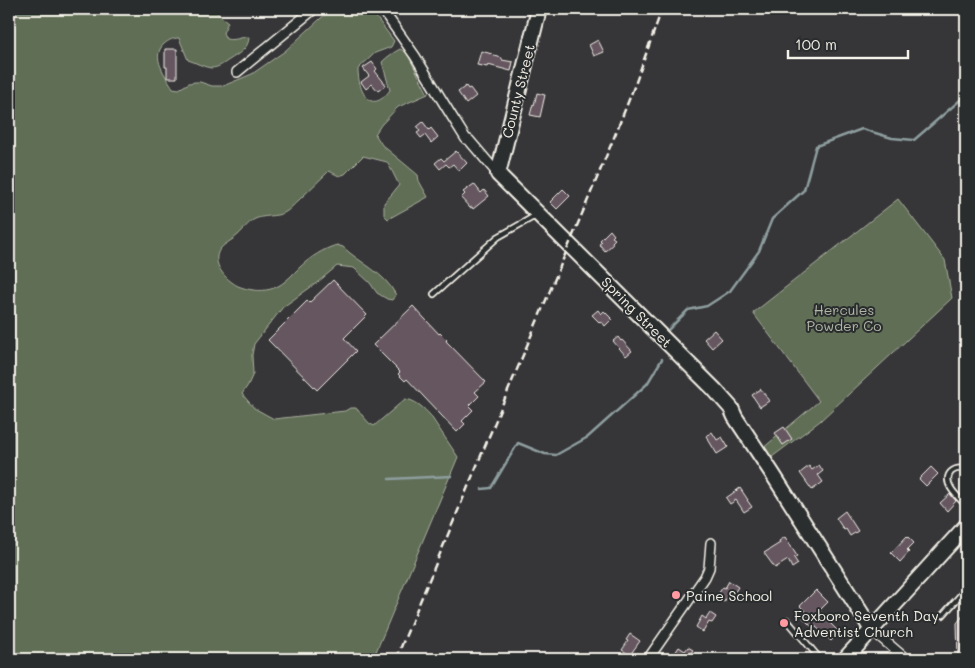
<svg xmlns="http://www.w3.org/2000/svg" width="975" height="668" viewBox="0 0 975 668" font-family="Mali,sans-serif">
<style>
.green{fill:#606e56;stroke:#aab09f}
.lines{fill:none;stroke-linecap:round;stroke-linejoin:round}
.stream{stroke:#8e9e9e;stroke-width:2.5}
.building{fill:#655661;stroke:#f4f1e8}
.lane-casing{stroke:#f4f1e8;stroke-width:8}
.street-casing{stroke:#f4f1e8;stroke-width:12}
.secondary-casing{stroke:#f4f1e8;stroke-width:18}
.lane{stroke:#2a2d2e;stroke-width:4.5}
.street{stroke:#2a2d2e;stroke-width:9}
.secondary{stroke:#2a2d2e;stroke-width:14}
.rail{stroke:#f4f1e8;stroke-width:2.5;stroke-dasharray:8 4;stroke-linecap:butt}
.poi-dot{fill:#ff9aa2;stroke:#2a2d2e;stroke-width:2}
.labels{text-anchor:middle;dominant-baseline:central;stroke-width:4;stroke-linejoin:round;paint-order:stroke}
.street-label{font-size:14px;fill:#f4f1e8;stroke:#2a2d2e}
.park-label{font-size:14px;fill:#b1b6a6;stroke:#2a2d2e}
.poi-label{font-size:14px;fill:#f4f1e8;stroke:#2a2d2e;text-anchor:start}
</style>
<rect width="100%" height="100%" fill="#363538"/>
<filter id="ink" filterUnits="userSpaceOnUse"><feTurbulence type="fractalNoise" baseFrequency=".02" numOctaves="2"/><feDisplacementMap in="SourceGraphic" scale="10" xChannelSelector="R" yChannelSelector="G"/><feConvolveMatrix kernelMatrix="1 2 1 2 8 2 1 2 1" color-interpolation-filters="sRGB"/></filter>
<g filter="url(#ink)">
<path class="green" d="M9,9H215L219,15L228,22L223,33L226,39C236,41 239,37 249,37C249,49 238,54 229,60C223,64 218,68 211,68C203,67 195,62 188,60L179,38C173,38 169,40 164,44C150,57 166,76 173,88L179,89L189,83L195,82H200L212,86H223L252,74L285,51L331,9H370L394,41L391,47L375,53L358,69C358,90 370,117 390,90L382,62C388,56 393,53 400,49L406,52L409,57L428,94L398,107L381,125L375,134L382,145L418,175L419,181L428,197L388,219L384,215V203L392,194L399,185L393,173L387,162L363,156L345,174L339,176L329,171C319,181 309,190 299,200C294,204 290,210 284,213C275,217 264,215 255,219C247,223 244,230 238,235C233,240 225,243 220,249C210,263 226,280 238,286C248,290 260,292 271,289C286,285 295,270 307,261C316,254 326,248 337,245L343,247C361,264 384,272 396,295L392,300L387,299L377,293L370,283L354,268L337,266L318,282L283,307L254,344L252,355L253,374L248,385L242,394L254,408L274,419L345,411L350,408H356L369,423L374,426L405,399C415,400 424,408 430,415L458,457L373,659H9Z
M898,199L945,260L952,298L820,421L768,460L762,449L819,401L753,313Z"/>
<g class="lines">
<path class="stream" d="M9,11L82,12L85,9
M668,330L688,310L707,306L730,291L759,251L772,219L804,190L816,146L862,129L892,138L914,140L966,95
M389,479L452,476
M482,489L491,488L518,443L545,454L556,455L588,437L647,384L662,359"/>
</g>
<path class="building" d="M598,40L604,52L594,56L589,45Z
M165,49H177V78H167V67H165Z
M481,51L492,54L491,55L502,58V60L513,62L511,71L488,65L487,67L477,65Z
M372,62L377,69L375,71L386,85L378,91L372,84L366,89L361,82L369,76L363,68Z
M466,86L468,89L470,88L476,96L466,104L458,92Z
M537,93L545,95L540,117L530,115L533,104L534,105Z
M423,122L429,130L431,128L438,137L431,143L425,135L421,138L417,133L420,131L417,127Z
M456,151L467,163L459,171L453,164L449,167L446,164L440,169L435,163L441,158L444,161Z
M474,184L481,193L484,190L489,196L473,209L472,207L470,208L461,198L465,194L463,192Z
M563,189L570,196L557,209L550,202Z
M610,230L614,235L612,237L615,239L612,242L613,244L605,251L599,244L602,242L600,240Z
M333,280L367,315L344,338L356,351L317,390L268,340L307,301L309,303Z
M413,306L439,334L440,333L447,340L446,341L486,382L475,392L479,396L469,406L473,410L462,421L465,424L457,432L407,379L405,381L398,374L400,372L373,345Z
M598,310L601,314L604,311L612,319L605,326L602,322L600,323L592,315Z
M714,330L722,339L712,348L704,339Z
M618,337L621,341L622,340L632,351L626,356L613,341Z
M761,389L769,401L760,407L752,395Z
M784,427L792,439L783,445L775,433Z
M712,432L717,440L722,437L728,447L717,454L706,436Z
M819,465L823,471L818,475L823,482L812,490L800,473L809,466L812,470Z
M931,467L938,474L926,486L919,479Z
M740,488L748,500H747L752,507L744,512L736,500L730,504L726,498Z
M950,494L956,501L947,511L940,503Z
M845,511L858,531L850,536L846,529L844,530L836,518Z
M907,536L914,543L907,550L909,552L900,562L891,553Z
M785,537L797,556L794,558L798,564L792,568L788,560L775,568L764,553L780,543L779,541Z
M729,581L738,587L733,595L730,593L724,602L716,597L723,587L725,588Z
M816,590L828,602L819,611L823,614L822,615L839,632L831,641L814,625L812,627L803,618L807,613L800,606Z
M966,612V659H958L957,623Z
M710,613L716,617L712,623L709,622L703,632L696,627L702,616L706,619Z
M630,634L640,641L630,655L622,650L628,641L626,640Z
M679,647L685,651L688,647L693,650L687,659H671Z"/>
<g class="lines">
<g class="lane-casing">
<path id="lane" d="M434,294L498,237L535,216
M966,469C961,468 955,468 951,472C941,483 959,498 966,505
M943,615L966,589
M787,620L820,659"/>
</g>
<g class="street-casing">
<path id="street" d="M382,9L415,56L451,115L466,139L469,140L498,174
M237,72L314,9
M872,630L906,659
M648,659L705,577L709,568L711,543"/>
</g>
<g class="secondary-casing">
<path id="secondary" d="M539,9L498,174L715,390L731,408L735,417L772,473L872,630
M845,659L966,526"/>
</g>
<use href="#lane" class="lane"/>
<use href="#street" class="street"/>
<use href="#secondary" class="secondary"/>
<path class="rail" d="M396,659L615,135L636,82L662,9"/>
</g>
</g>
<g class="poi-dot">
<circle cx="676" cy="595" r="5"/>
<circle cx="784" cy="623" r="5"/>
</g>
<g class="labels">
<g class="street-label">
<text transform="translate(518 91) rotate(-76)">County Street</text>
<text transform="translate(637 312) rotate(45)">Spring Street</text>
</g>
<g class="park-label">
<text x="844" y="309">Hercules<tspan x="844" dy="16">Powder Co</tspan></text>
</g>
<g class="poi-label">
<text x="686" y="595">Paine School</text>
<text x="794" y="615">Foxboro Seventh Day<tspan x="794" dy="16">Adventist Church</tspan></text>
</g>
</g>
<rect width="975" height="668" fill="none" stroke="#2a2d2e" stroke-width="30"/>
<rect x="15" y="15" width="945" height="638" fill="none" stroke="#f4f1e8" stroke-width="2" filter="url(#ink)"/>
<path d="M788 50v8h120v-8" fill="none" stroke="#f4f1e8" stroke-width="2.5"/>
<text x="795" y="50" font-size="15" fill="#f4f1e8" stroke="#2a2d2e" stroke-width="4" paint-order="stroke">100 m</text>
</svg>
